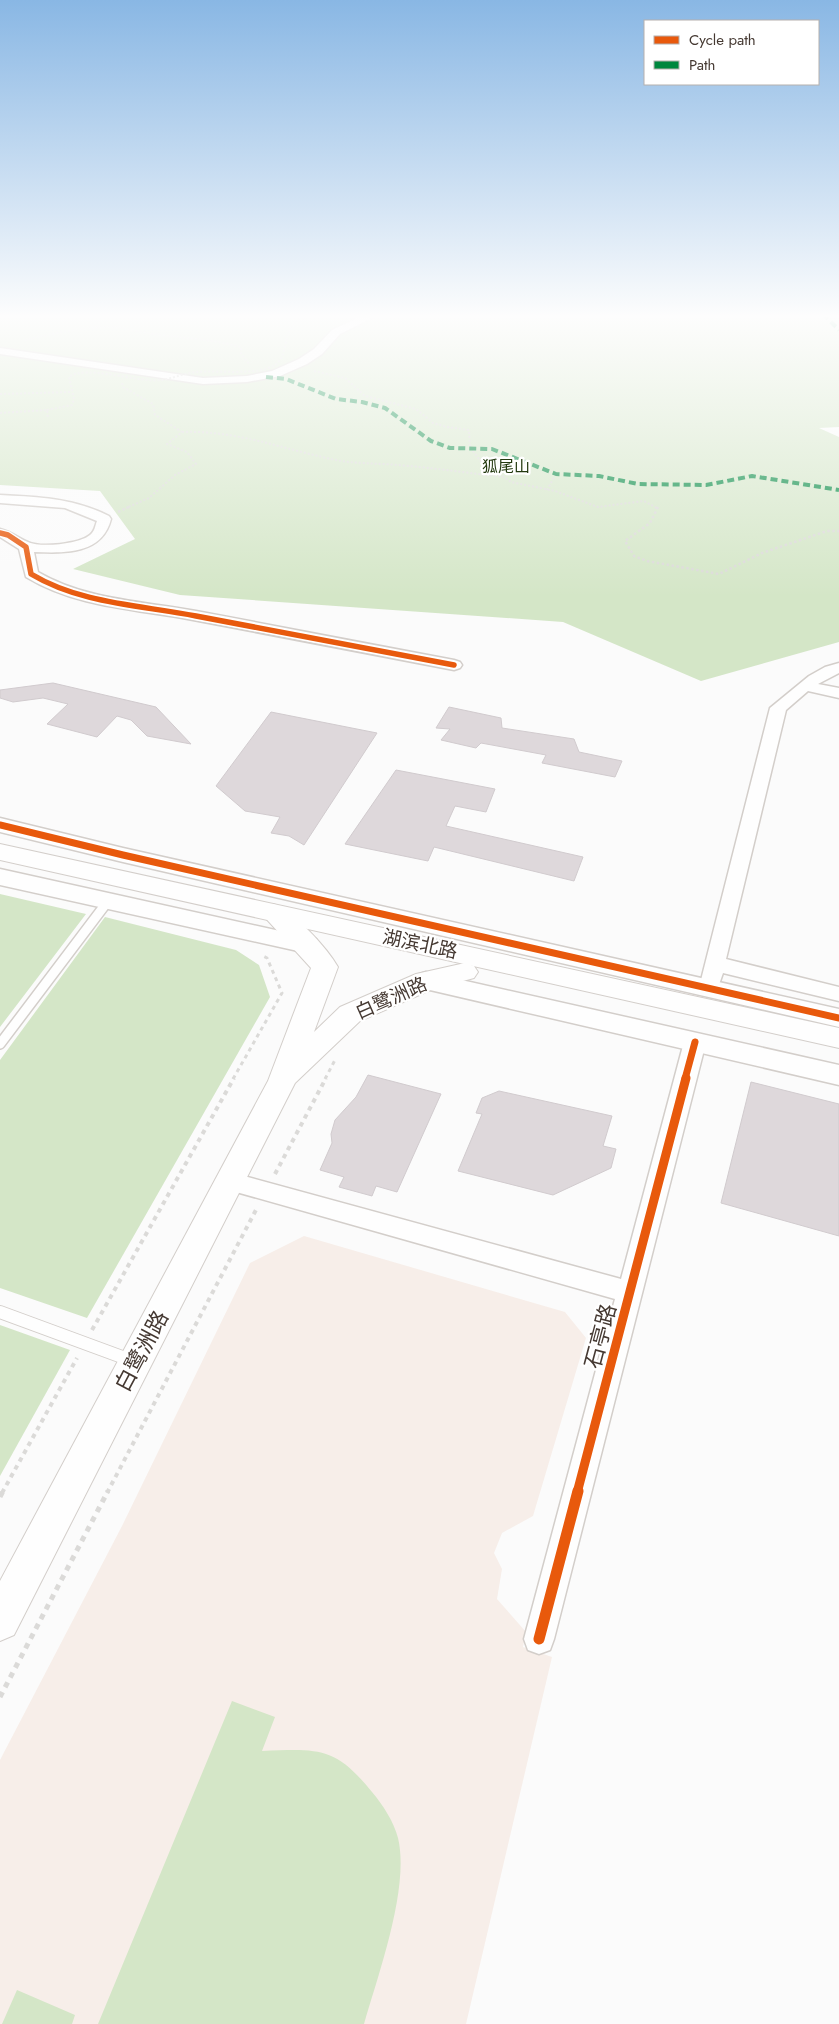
<svg xmlns="http://www.w3.org/2000/svg" width="839" height="2024" viewBox="0 0 839 2024" font-family="Jost,'Noto Sans SC',sans-serif">
<style>
.built{fill:#f7eee9}
.green{fill:#d4e6c7}
.building{fill:#ded8db;stroke:#d1cbce}
.lines{fill:none;stroke-linecap:round;stroke-linejoin:round}
.service-far1-casing{stroke:#d3ceca;stroke-width:12}
.service-casing{stroke:#d3ceca;stroke-width:14}
.minor-casing{stroke:#d3ceca;stroke-width:3}
.tertiary-casing{stroke:#d3ceca;stroke-width:3}
.secondary-casing{stroke:#d3ceca;stroke-width:2}
.primary-casing{stroke:#d3ceca;stroke-width:2}
.path-far4{stroke:#dbdad8;stroke-width:2;stroke-dasharray:2 2;stroke-linecap:butt}
.path-far3{stroke:#dbdad8;stroke-width:2.5;stroke-dasharray:2.5 2.5;stroke-linecap:butt}
.path-far2{stroke:#dbdad8;stroke-width:3;stroke-dasharray:4 4;stroke-linecap:butt}
.path-far1{stroke:#dbdad8;stroke-width:4;stroke-dasharray:4.5 4.5;stroke-linecap:butt}
.path{stroke:#dbdad8;stroke-width:5;stroke-dasharray:5.5 5.5;stroke-linecap:butt}
.service-far1{stroke:#fefefe;stroke-width:9}
.service{stroke:#fefefe;stroke-width:12}
.minor{fill:#fefefe;fill-rule:evenodd}
.tertiary{fill:#fefefe;fill-rule:evenodd}
.secondary{fill:#fefefe;fill-rule:evenodd}
.primary{fill:#fefefe;fill-rule:evenodd}
.path-bridge{stroke:#dbdad8;stroke-width:2;stroke-dasharray:2 2;stroke-linecap:butt}
.quiet{stroke:#00873e;stroke-width:4;stroke-dasharray:7 4;stroke-linecap:butt}
.cycleway-far3-casing{stroke:#fff;stroke-width:8}
.cycleway-far2-casing{stroke:#fff;stroke-width:10}
.cycleway-far1-casing{stroke:#fff;stroke-width:12}
.cycleway-casing{stroke:#fff;stroke-width:14}
.cycleway-far3{stroke:#e8590c;stroke-width:5.5}
.cycleway-far2{stroke:#e8590c;stroke-width:7}
.cycleway-far1{stroke:#e8590c;stroke-width:9}
.cycleway{stroke:#e8590c;stroke-width:11}
.labels{text-anchor:middle;dominant-baseline:central;stroke-width:4.5;stroke-linejoin:round;paint-order:stroke}
.far-park-label{font-size:16px;fill:#243a10;stroke:#fff}
.street-label{font-size:19px;fill:#453932;stroke:#fff}
.near-street-label{font-size:22px;fill:#453932;stroke:#fff}
</style>
<rect width="100%" height="100%" fill="#fbfbfb"/>
<path class="built" d="M304,1236L565,1312L586,1338L533,1516L502,1533L494,1553L502,1569L497,1599L526,1632L523,1647L552,1657L466,2024H0V1760L122,1526L250,1263Z"/>
<path class="green" d="M0,314H839V427L819,428L839,437V642L701,681L563,622L180,595L73,569L135,539L100,491L0,485Z
M0,894L86,914L0,1027Z
M105,917L236,950L259,965L270,997L87,1318L0,1288V1060Z
M0,1325L70,1350L0,1476Z
M232,1701L275,1717L262,1751C318,1749 335,1746 372,1792C383,1805 394,1822 398,1838C410,1887 378,1975 364,2024H98Z
M17,1990L75,2015L72,2024H2Z"/>
<path class="building" d="M53,683L156,707L191,744L147,736L131,720L117,716L97,737L47,724L68,704L43,698L13,702L0,698V690Z
M449,707L501,718L502,728L574,739L579,752L622,761L615,777L542,763L546,755L481,743L476,748L441,740L450,729L436,728Z
M271,712L377,733L304,845L289,836L271,833L280,817L245,811L216,786Z
M396,770L495,789L486,812L455,806L446,826L583,857L574,881L434,847L428,861L345,844Z
M368,1075L441,1094L397,1192L376,1186L372,1196L339,1187L344,1177L320,1170L332,1143L331,1134L335,1120L356,1097Z
M751,1082L839,1104V1236L721,1203Z
M499,1091L612,1116L603,1146L616,1149L611,1168L553,1195L458,1171L482,1114L476,1113L482,1098Z"/>
<g class="lines">
<g class="service-far1-casing">
<path id="service-far1" d="M0,1044L108,901"/>
</g>
<g class="service-casing">
<path id="service" d="M0,1312L133,1361"/>
</g>
<g class="minor-casing">
<path id="minor" d="M366,314H380L340,334L322,354L307,364L280,376L247,382L203,384L0,354V348L203,378L247,376L272,371L299,359L314,349L332,330Z
M0,495C38,497 74,498 109,516L111,519C102,555 64,553 34,552L38,572C86,600 142,601 196,611C282,627 368,644 454,660L460,662L462,665L460,668L454,670C367,653 280,636 193,620C136,609 77,608 26,577L19,549L0,537V529C12,532 18,538 28,542C41,548 79,544 90,535C95,531 95,526 97,521L65,508L0,503Z
M839,663V673L818,684L839,688V698L808,691L786,710L726,959L839,987V1001L723,973L716,993L709,995L702,993L699,988L770,708L809,676L825,667Z
M695,1034L703,1036L706,1042L554,1639L550,1650L539,1654L528,1650L524,1639L615,1299L229,1190L221,1188L217,1181L221,1174L229,1172L621,1279L684,1042L687,1036Z"/>
</g>
<g class="tertiary-casing">
<path id="tertiary" d="M0,818L123,848L839,1009V1027L123,862L0,832Z
M0,869L307,937L316,939L319,945L316,951L307,953L0,885Z
M426,972L839,1065V1085L417,987L413,981L417,975Z"/>
</g>
<g class="secondary-casing">
<path id="secondary" d="M273,904C292,909 328,949 338,967L314,1032L340,1007L416,974L465,963L474,966L478,972L474,978L433,989L360,1021L295,1083L14,1635L0,1641V1581L268,1081L311,968L260,912L264,906Z"/>
</g>
<g class="primary-casing">
<path id="primary" d="M0,844L839,1028V1048L0,860Z"/>
</g>
<path class="path-far4" d="M462,314L509,318L536,314
M25,340C51,334 78,328 105,327C121,326 137,332 154,334C183,338 212,339 241,347V354L250,365
M314,371L345,378L365,396L416,409L433,423L447,427L469,430L470,447L482,463L503,477
M122,383L123,387L153,404L155,415L182,432L167,444L187,452L196,464L175,475L149,498L126,508
M0,394L72,392
M0,413L47,410L48,419
M182,432C233,430 281,448 331,459C353,464 375,463 398,465C434,468 469,473 504,477L511,482L555,491L598,507L644,501L657,508
M547,490L556,474"/>
<path class="path-far3" d="M658,507L650,523L625,541L634,556L647,561L719,574L762,553L827,531H839
M118,512L129,507"/>
<path class="path-far2" d="M233,1079L282,993L267,958L261,955
M325,1079L335,1060"/>
<path class="path-far1" d="M275,1174L326,1078
M92,1330L234,1078
M2,1493L77,1358
M107,1493L257,1208"/>
<path class="path" d="M0,1497L3,1491
M0,1697L108,1491"/>
<use href="#service-far1" class="service-far1"/>
<use href="#service" class="service"/>
<use href="#minor" class="minor"/>
<use href="#tertiary" class="tertiary"/>
<use href="#secondary" class="secondary"/>
<use href="#primary" class="primary"/>
<path class="path-bridge" d="M47,410L72,405L74,399L69,377C85,364 138,383 162,380C174,378 185,373 196,372C217,370 258,376 275,365C288,356 283,335 294,324C299,319 309,317 315,314"/>
<path class="quiet" d="M823,314L839,330
M266,377L286,379L336,399L362,402L385,408L431,441L450,448L492,449L556,474L599,476L638,484L706,485L752,476L839,490"/>
<g class="cycleway-far3-casing">
<path id="cycleway-far3" d="M0,533L8,535L26,547L31,574C81,604 140,605 196,616C282,632 368,648 454,665"/>
</g>
<g class="cycleway-far2-casing">
<path id="cycleway-far2" d="M0,825L123,855L839,1018
M685,1079L695,1042"/>
</g>
<g class="cycleway-far1-casing">
<path id="cycleway-far1" d="M577,1493L686,1078"/>
</g>
<g class="cycleway-casing">
<path id="cycleway" d="M539,1639L578,1491"/>
</g>
<use href="#cycleway-far3" class="cycleway-far3"/>
<use href="#cycleway-far2" class="cycleway-far2"/>
<use href="#cycleway-far1" class="cycleway-far1"/>
<use href="#cycleway" class="cycleway"/>
</g>
<linearGradient id="sky" x2="0" y2="1"><stop stop-color="#89b7e4"/><stop offset="0.53" stop-color="#fdfdfd"/><stop offset="1" stop-color="#fdfdfd" stop-opacity="0"/></linearGradient>
<rect width="839" height="597" fill="url(#sky)"/>
<g class="labels">
<g class="far-park-label">
<text x="506" y="466">狐尾山</text>
</g>
<g class="street-label">
<text transform="translate(420 944) rotate(12)">湖滨北路</text>
<text transform="translate(391 998) rotate(-24)">白鹭洲路</text>
</g>
<g class="near-street-label">
<text transform="translate(600 1336) rotate(-75)">石亭路</text>
<text transform="translate(141 1351) rotate(-62)">白鹭洲路</text>
</g>
</g>
<rect x="644" y="20" width="175" height="65" fill="#ffffff" stroke="#b5b0ad"/>
<rect x="654" y="36" width="25" height="8" fill="#e8590c" stroke="#b5b0ad"/>
<text x="689" y="45" font-size="15" fill="#453932">Cycle path</text>
<rect x="654" y="61" width="25" height="8" fill="#00873e" stroke="#b5b0ad"/>
<text x="689" y="70" font-size="15" fill="#453932">Path</text>
</svg>
